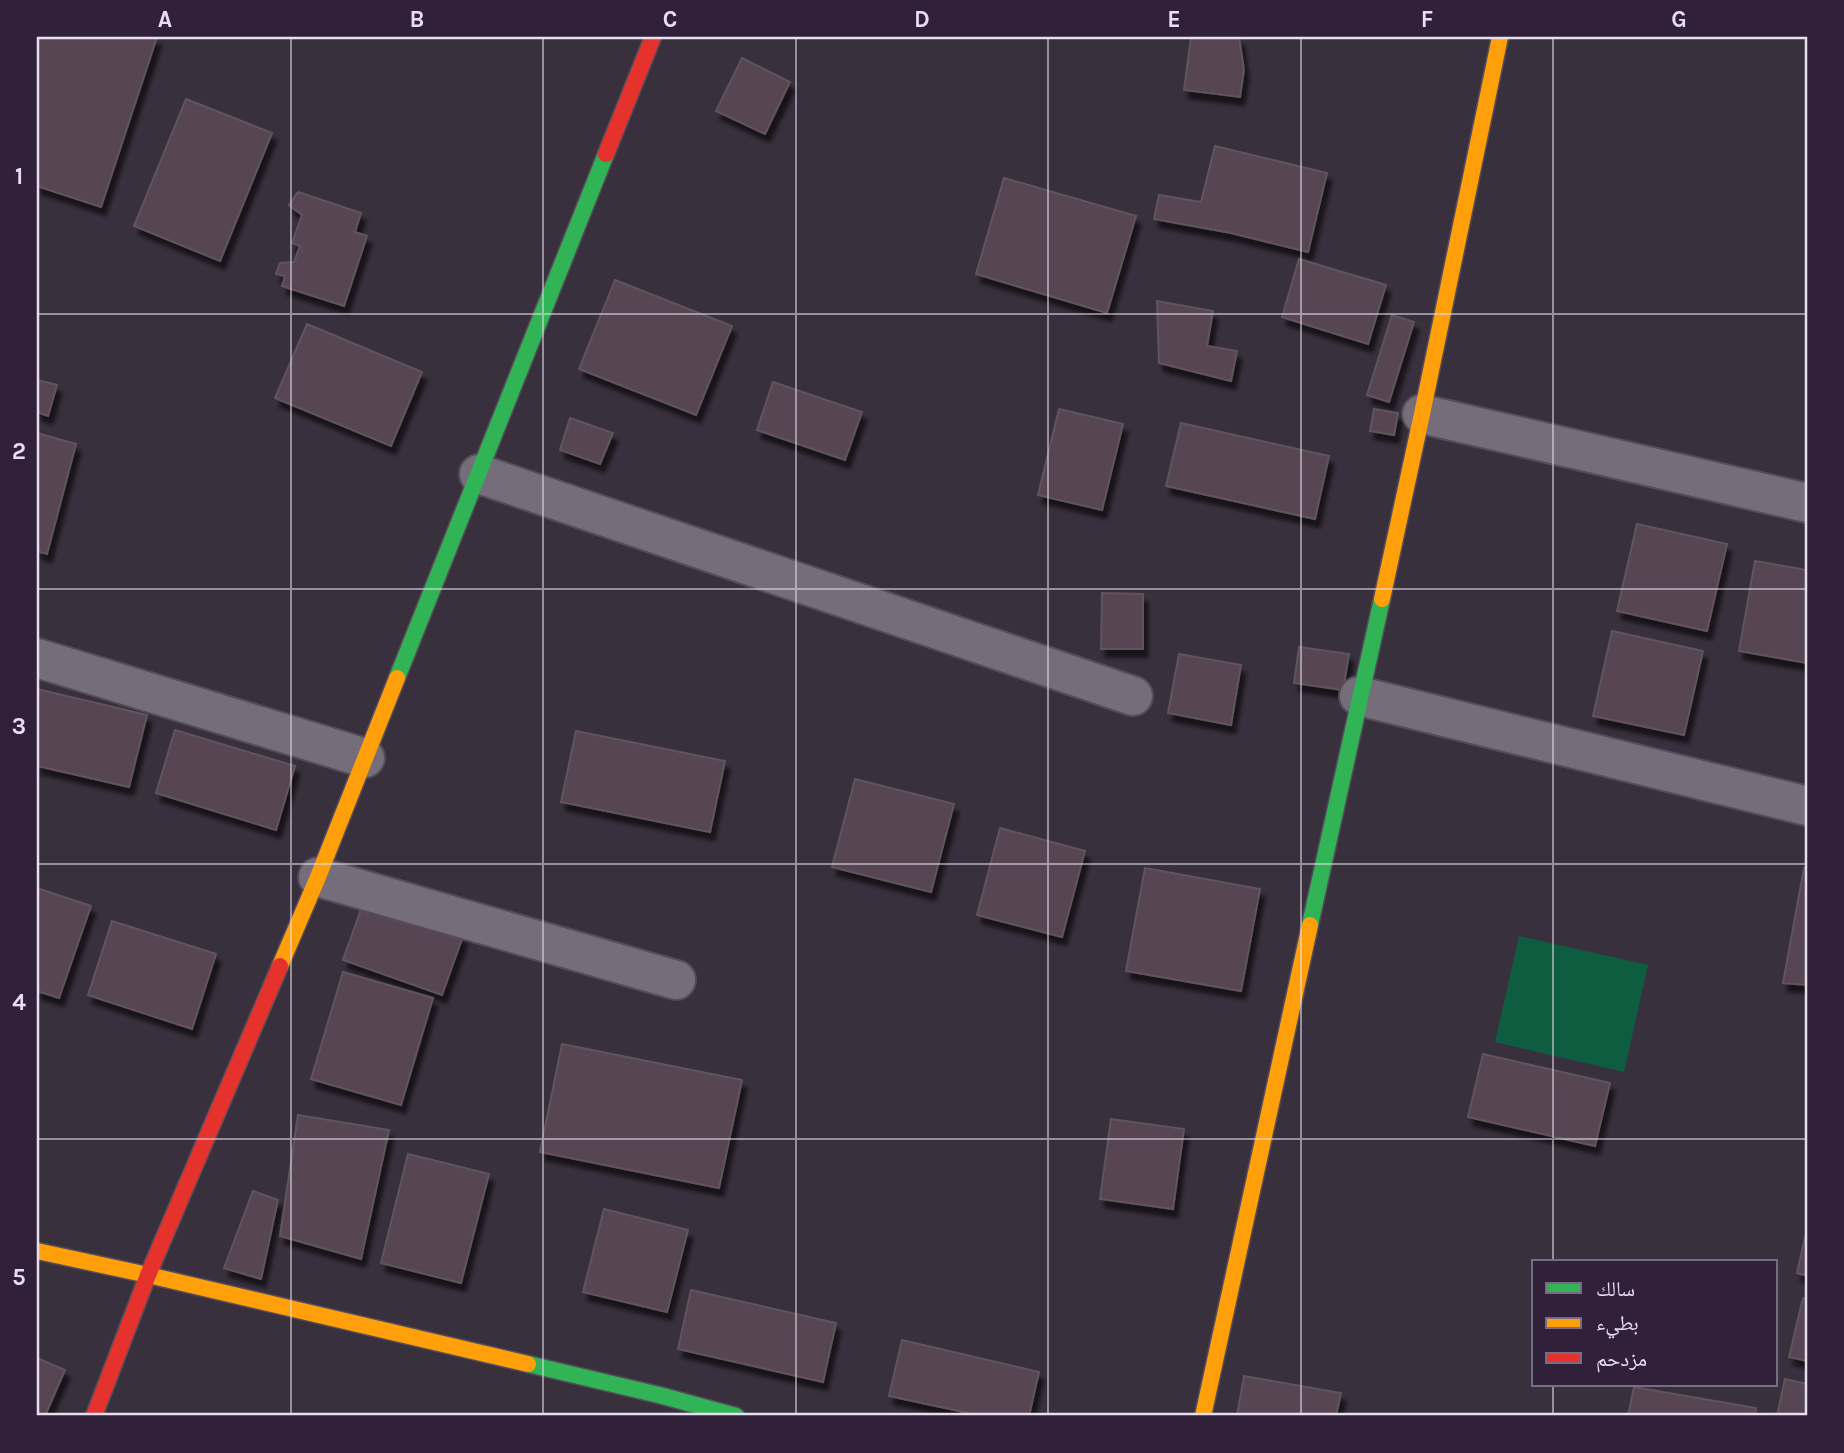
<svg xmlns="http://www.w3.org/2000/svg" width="1844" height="1453" viewBox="0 0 1844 1453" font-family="Karla,'Noto Naskh Arabic',sans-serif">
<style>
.green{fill:#0f5d41}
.building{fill:#584452;stroke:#5f545d;stroke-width:2;filter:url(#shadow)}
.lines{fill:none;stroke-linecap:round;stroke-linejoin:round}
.street-casing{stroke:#544d59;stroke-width:42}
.fast-casing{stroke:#544d59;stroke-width:19}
.slow-casing{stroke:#544d59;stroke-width:19}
.jam-casing{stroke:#544d59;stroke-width:19}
.street{stroke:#756e7a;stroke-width:38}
.fast{stroke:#30b455;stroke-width:16}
.slow{stroke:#ff9f0a;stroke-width:16}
.jam{stroke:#e5322d;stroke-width:16}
.grid{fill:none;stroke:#e7deef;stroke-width:2;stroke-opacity:0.55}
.neatline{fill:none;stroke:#e7deef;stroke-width:2.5}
.grid-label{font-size:23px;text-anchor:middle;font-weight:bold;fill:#e7deef}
</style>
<defs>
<filter id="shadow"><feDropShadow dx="4.5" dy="8" stdDeviation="2" flood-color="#0009"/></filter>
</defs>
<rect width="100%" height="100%" fill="#39303e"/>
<path class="green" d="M1519,936L1648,965L1624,1072L1495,1042Z"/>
<path class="building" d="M37,37H157L101,207L37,186Z
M1191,37H1239L1244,70L1240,97L1184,90Z
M742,58L790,82L765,134L716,111Z
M186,99L272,133L220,261L134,226Z
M1215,146L1327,173L1308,252L1231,233L1154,219L1159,195L1201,202Z
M1004,178L1136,216L1107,313L976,274Z
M298,192L361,213L355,232L367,236L344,306L282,286L285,276L276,274L280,263L294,262L300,246L292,243L302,215L289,205Z
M1299,259L1386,285L1368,344L1282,317Z
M615,280L732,326L696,415L579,369Z
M1157,301L1213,311L1207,346L1237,351L1231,381L1159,363Z
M1392,315L1414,322L1389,402L1367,395Z
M307,324L422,372L391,446L275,398Z
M37,380L57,385L48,416L37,412Z
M773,382L862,412L845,460L757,430Z
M1059,409L1123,424L1102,510L1038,495Z
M1374,409L1398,413L1394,435L1370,431Z
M570,418L613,433L600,464L560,450Z
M1181,423L1329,456L1315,519L1166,486Z
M37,433L76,444L47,554L37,551Z
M1637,524L1727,544L1707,631L1617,611Z
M1755,561L1807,570V663L1739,651Z
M1102,593L1143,594V649H1101Z
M1612,631L1703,651L1684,735L1593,716Z
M1299,647L1349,654L1343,690L1294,683Z
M1179,654L1241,665L1231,725L1168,713Z
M37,689L147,715L129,787L37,766Z
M175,730L295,766L276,830L156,793Z
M576,731L725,761L710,832L561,802Z
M855,779L954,804L931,892L832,867Z
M1000,828L1085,851L1062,937L977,915Z
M1145,868L1260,889L1241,991L1126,971Z
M1804,868H1807V985L1783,983Z
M37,888L91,906L59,998L37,991Z
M364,901L463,936L442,995L343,960Z
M112,921L216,954L192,1029L88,995Z
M343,972L433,998L401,1105L311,1079Z
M562,1044L742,1080L719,1188L540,1152Z
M1483,1054L1610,1083L1595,1146L1468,1117Z
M298,1115L389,1130L361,1259L280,1236Z
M1111,1119L1184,1129L1173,1209L1100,1199Z
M408,1154L489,1174L461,1283L381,1263Z
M253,1191L278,1200L261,1279L224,1268Z
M604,1209L688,1230L667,1312L583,1292Z
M1807,1229V1276L1797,1273Z
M691,1290L836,1323L823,1382L678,1349Z
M1803,1298L1807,1299V1361L1789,1357Z
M902,1340L1039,1372L1029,1416H982L889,1396Z
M37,1358L65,1370L45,1416H37Z
M1244,1376L1341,1393L1336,1416H1237Z
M1785,1379L1807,1384V1416H1777Z
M1634,1387L1756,1408L1755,1416H1628Z"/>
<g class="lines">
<g class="street-casing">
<path id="street" d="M1422,414L1807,503
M479,474L1133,696
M37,658L365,758
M1359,696L1807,806
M318,877L676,980"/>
</g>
<g class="fast-casing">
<path id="fast" d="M397,678L606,154
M1310,925L1382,599
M528,1364L659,1395L736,1416"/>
</g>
<g class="slow-casing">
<path id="slow" d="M1382,599L1422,414L1500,37
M280,966L318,877L397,678
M37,1251L148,1275L528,1364
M1203,1416L1310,925"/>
</g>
<g class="jam-casing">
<path id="jam" d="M606,154L653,37
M94,1416L148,1275L280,966"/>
</g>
<use href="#street" class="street"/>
<use href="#fast" class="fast"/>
<use href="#slow" class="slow"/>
<use href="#jam" class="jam"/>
</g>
<path class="grid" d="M291,37V1416M543,37V1416M796,37V1416M1048,37V1416M1301,37V1416M1553,37V1262M37,314H1807M37,589H1807M37,864H1807M37,1139H1807M1553,1385V1416"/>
<rect width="1844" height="1453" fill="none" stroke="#30203a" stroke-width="77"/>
<rect x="1532" y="1260" width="245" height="126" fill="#30203a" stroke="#796c82" stroke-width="2"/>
<rect x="1546" y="1283" width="35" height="10" fill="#30b455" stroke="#796c82" stroke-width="2"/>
<text x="1596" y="1296" font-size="21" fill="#e7deef">سالك</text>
<rect x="1546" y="1318" width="35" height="10" fill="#ff9f0a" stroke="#796c82" stroke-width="2"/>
<text x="1596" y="1330" font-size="21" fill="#e7deef">بطيء</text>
<rect x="1546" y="1353" width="35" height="10" fill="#e5322d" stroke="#796c82" stroke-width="2"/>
<text x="1596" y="1366" font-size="21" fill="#e7deef">مزدحم</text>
<rect x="38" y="38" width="1768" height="1376" class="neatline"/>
<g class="grid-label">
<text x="165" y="27">A</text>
<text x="417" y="27">B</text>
<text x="670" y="27">C</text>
<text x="922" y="27">D</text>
<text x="1174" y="27">E</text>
<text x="1427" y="27">F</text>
<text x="1679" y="27">G</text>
<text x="19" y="184">1</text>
<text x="19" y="459">2</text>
<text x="19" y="734">3</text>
<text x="19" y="1010">4</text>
<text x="19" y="1285">5</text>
</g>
</svg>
